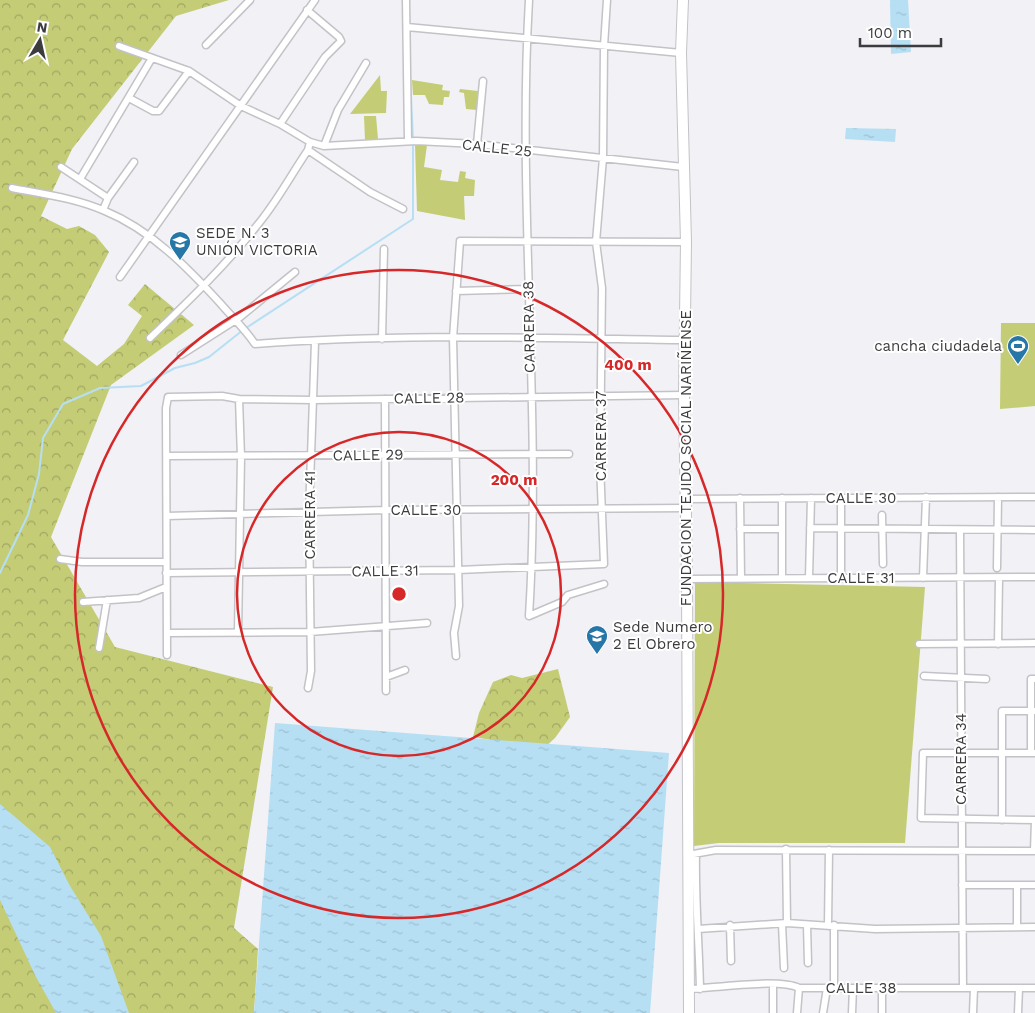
<svg xmlns="http://www.w3.org/2000/svg" width="1035" height="1013" viewBox="0 0 1035 1013" font-family="'Work Sans',sans-serif">
<style>
.green{fill:#c4cc76}
.forest{fill:url(#forest-crowns)}
.water{fill:url(#water-ripples)}
.lines{fill:none;stroke-linecap:round;stroke-linejoin:round}
.stream{stroke:#b6dff4;stroke-width:2}
.minor-casing{stroke:#c3c2c7;stroke-width:9}
.primary-casing{stroke:#c3c2c7;stroke-width:12}
.minor{stroke:#fff;stroke-width:6}
.primary{stroke:#fff;stroke-width:10}
.ring{fill:none;stroke:#d62828;stroke-width:2.5}
.labels{text-anchor:middle;dominant-baseline:central;stroke-width:4;stroke-linejoin:round;paint-order:stroke}
.street-label{font-size:15px;fill:#3c3c3e;stroke:#fff}
.poi-label{font-size:15px;fill:#3c3c3e;stroke:#fff;text-anchor:start}
.centre{fill:#d62828;stroke:#fff;stroke-width:2.5}
.ring-label{font-size:15px;text-anchor:middle;font-weight:bold;fill:#d62828;stroke:#fff;stroke-width:4;stroke-linejoin:round;paint-order:stroke}
</style>
<defs>
<pattern id="forest-crowns" width="20" height="18" patternUnits="userSpaceOnUse" patternTransform="scale(1.25)"><rect width="20" height="18" fill="#c4cc76"/><path d="M2 6a3 3 0 1 1 6 0M12 15a3 3 0 1 1 6 0" fill="none" stroke="#a0a762"/></pattern>
<pattern id="water-ripples" width="26" height="14" patternUnits="userSpaceOnUse" patternTransform="scale(1.25)"><rect width="26" height="14" fill="#b6dff4"/><path d="M2 4q2-2 4 0t4 0M15 11q2-2 4 0t4 0" fill="none" stroke="#9dc0d2"/></pattern>
</defs>
<rect width="100%" height="100%" fill="#f1f1f6"/>
<path class="green" d="M380,75L381,91H387L386,113L350,114Z
M412,80L443,85L442,90L450,91L449,97H444L443,105L429,104L425,95H413Z
M460,89L478,91L477,110L466,109L464,93L459,92Z
M364,116H376L378,139L365,140Z
M415,144L427,145L424,167L442,170L440,180L458,182L460,171L466,172L465,178L475,180L474,196H464L465,220L417,211Z
M1001,323H1035V406L1000,409Z
M695,582L925,587L905,843H719L694,846Z"/>
<path class="forest" d="M0,0H229L176,16L72,149L41,216L67,229L79,226L95,235L109,252L63,340L97,366L124,344L142,316L128,305L145,284L194,325L111,385L51,537L115,647L273,687L234,928L258,949L254,1013H0Z
M558,669L570,717L555,738L544,748L473,737L479,713L493,682L511,675L522,678Z"/>
<path class="water" d="M890,0H908L911,52L891,54Z
M846,128L896,129L895,142L845,139Z
M275,723L669,753L650,1013H254Z
M0,804L50,847L70,886L101,936L129,1013H56L35,975L0,900Z"/>
<g class="lines">
<path class="stream" d="M0,573L28,515L39,474L43,438L63,404L100,388L141,386L175,368L195,363L209,357L243,330L413,219V141L410,75"/>
<g class="minor-casing">
<path id="minor" d="M406,0L408,140
M529,0C517,205 542,411 529,616L562,602L568,595L604,584
M407,27L681,53
M206,45L250,0
M119,46L189,71L241,106L280,124L310,142L324,146L416,141L477,144L683,167
M129,98L153,111H159L189,71
M280,124L325,57L341,41L339,37L307,10
M477,144L483,81
M324,146L338,110L366,63
M308,150L370,192L403,209
M61,167L108,198
M80,179L152,58
M12,188C43,194 75,198 105,211C151,230 187,267 220,303C232,317 245,329 255,344C398,333 542,338 685,340
M103,210L108,198L134,162
M120,277L315,0
M456,291L529,289
M150,338C190,300 229,262 263,218C280,196 293,172 308,150L310,142
M382,339L384,249
M181,355L239,318L295,272
M385,399L386,691
M167,456L569,454
M740,498L741,578
M841,498V578
M686,499L1035,497
M882,515L883,564
M167,516L386,510L686,508
M810,528L1035,530
M740,529H782
M960,530L963,988
M60,559L82,562H166
M997,568L998,497
M166,573L458,570L604,564L600,464L602,288L596,242L603,158L604,46L607,0
M782,578V498
M809,578L811,498
M923,578L926,497
M687,579L1035,577
M83,602L139,598L166,587
M167,633L310,632L427,623
M238,633L241,457L239,399
M919,644L1035,643
M998,644L999,578
M99,648L107,600
M167,655L166,408L168,397L222,396L239,399L314,400L684,395
M456,656L454,633L459,606L453,338L460,241L686,242
M924,676L986,679
M386,677L405,670
M308,688L311,671L309,513L315,342
M1031,753V679H1035
M1035,753H923L921,818L1035,820
M1002,820V711H1035
M786,849L787,923
M1034,851L1035,820
M696,854C695,899 699,943 700,989
M688,855L716,850L1035,851
M962,885H1035
M1017,885V927
M782,924L784,968
M730,925L731,961
M807,925L808,963
M828,925L829,850
M834,925V988
M698,929L787,923L875,929L1035,927
M773,984V1013
M689,989C714,988 779,978 799,988H1035
M797,1013L799,988
M823,1013L827,988
M852,1013L853,988
M882,1013V988
M973,1013L974,988
M1018,1013L1019,988"/>
</g>
<g class="primary-casing">
<path id="primary" d="M683,0L681,53L686,242L684,395L687,579L689,1013"/>
</g>
<use href="#minor" class="minor"/>
<use href="#primary" class="primary"/>
</g>
<g class="ring">
<circle cx="399" cy="594" r="162"/>
<circle cx="399" cy="594" r="324"/>
</g>
<defs>
<g id="school-pin" transform="scale(1.125)"><path d="M0 17L-7.5 6A9.5 9.5 0 1 1 7.5 6Z" fill="#2676a8" stroke="#fff"/><path d="M0-5L7-2L0 1L-7-2ZM-4 1L0 2.5L4 1V4Q0 6-4 4Z" fill="#fff"/></g>
<g id="stadium-pin" transform="scale(1.125)"><path d="M0 17L-7.5 6A9.5 9.5 0 1 1 7.5 6Z" fill="#2676a8" stroke="#fff"/><path d="M0-5a6.5 5 0 1 0 0 10a6.5 5 0 1 0 0-10ZM-3.5-1.8h7v3.6h-7Z" fill="#fff"/></g>
</defs>
<g fill-rule="evenodd">
<use href="#school-pin" x="180" y="242"/>
<use href="#stadium-pin" x="1018" y="346"/>
<use href="#school-pin" x="597" y="636"/>
</g>
<g class="labels">
<g class="street-label">
<text transform="translate(497 148) rotate(6)">CALLE 25</text>
<text transform="translate(529 327) rotate(-91)">CARRERA 38</text>
<text transform="translate(429 398) rotate(-1)">CALLE 28</text>
<text transform="translate(601 436) rotate(-90)">CARRERA 37</text>
<text transform="translate(368 455) rotate(-1)">CALLE 29</text>
<text transform="translate(686 458) rotate(-90)">FUNDACION TEJIDO SOCIAL NARIÑENSE</text>
<text x="861" y="498">CALLE 30</text>
<text x="426" y="510">CALLE 30</text>
<text transform="translate(310 515) rotate(-90)">CARRERA 41</text>
<text transform="translate(385 571) rotate(-1)">CALLE 31</text>
<text x="861" y="578">CALLE 31</text>
<text transform="translate(961 759) rotate(-90)">CARRERA 34</text>
<text x="861" y="988">CALLE 38</text>
</g>
<g class="poi-label">
<text x="196" y="233">SEDE N. 3<tspan x="196" dy="17">UNIÓN VICTORIA</tspan></text>
<text x="1002" y="346" text-anchor="end">cancha ciudadela</text>
<text x="613" y="627">Sede Numero<tspan x="613" dy="17">2 El Obrero</tspan></text>
</g>
</g>
<circle cx="399" cy="594" r="8" class="centre"/>
<g class="ring-label">
<text x="628" y="370">400 m</text>
<text x="514" y="485">200 m</text>
</g>
<g transform="translate(40 40) rotate(9)" stroke="#ffffff" stroke-width="4" paint-order="stroke">
<path d="M0-4L9 19L0 12L-9 19Z" fill="#3c3c3e"/>
<text y="-8" font-size="14" font-weight="bold" text-anchor="middle" fill="#3c3c3e">N</text>
</g>
<path d="M860 38v8h81v-8" fill="none" stroke="#3c3c3e" stroke-width="2.5"/>
<text x="868" y="38" font-size="15" fill="#3c3c3e" stroke="#ffffff" stroke-width="4" paint-order="stroke">100 m</text>
</svg>
